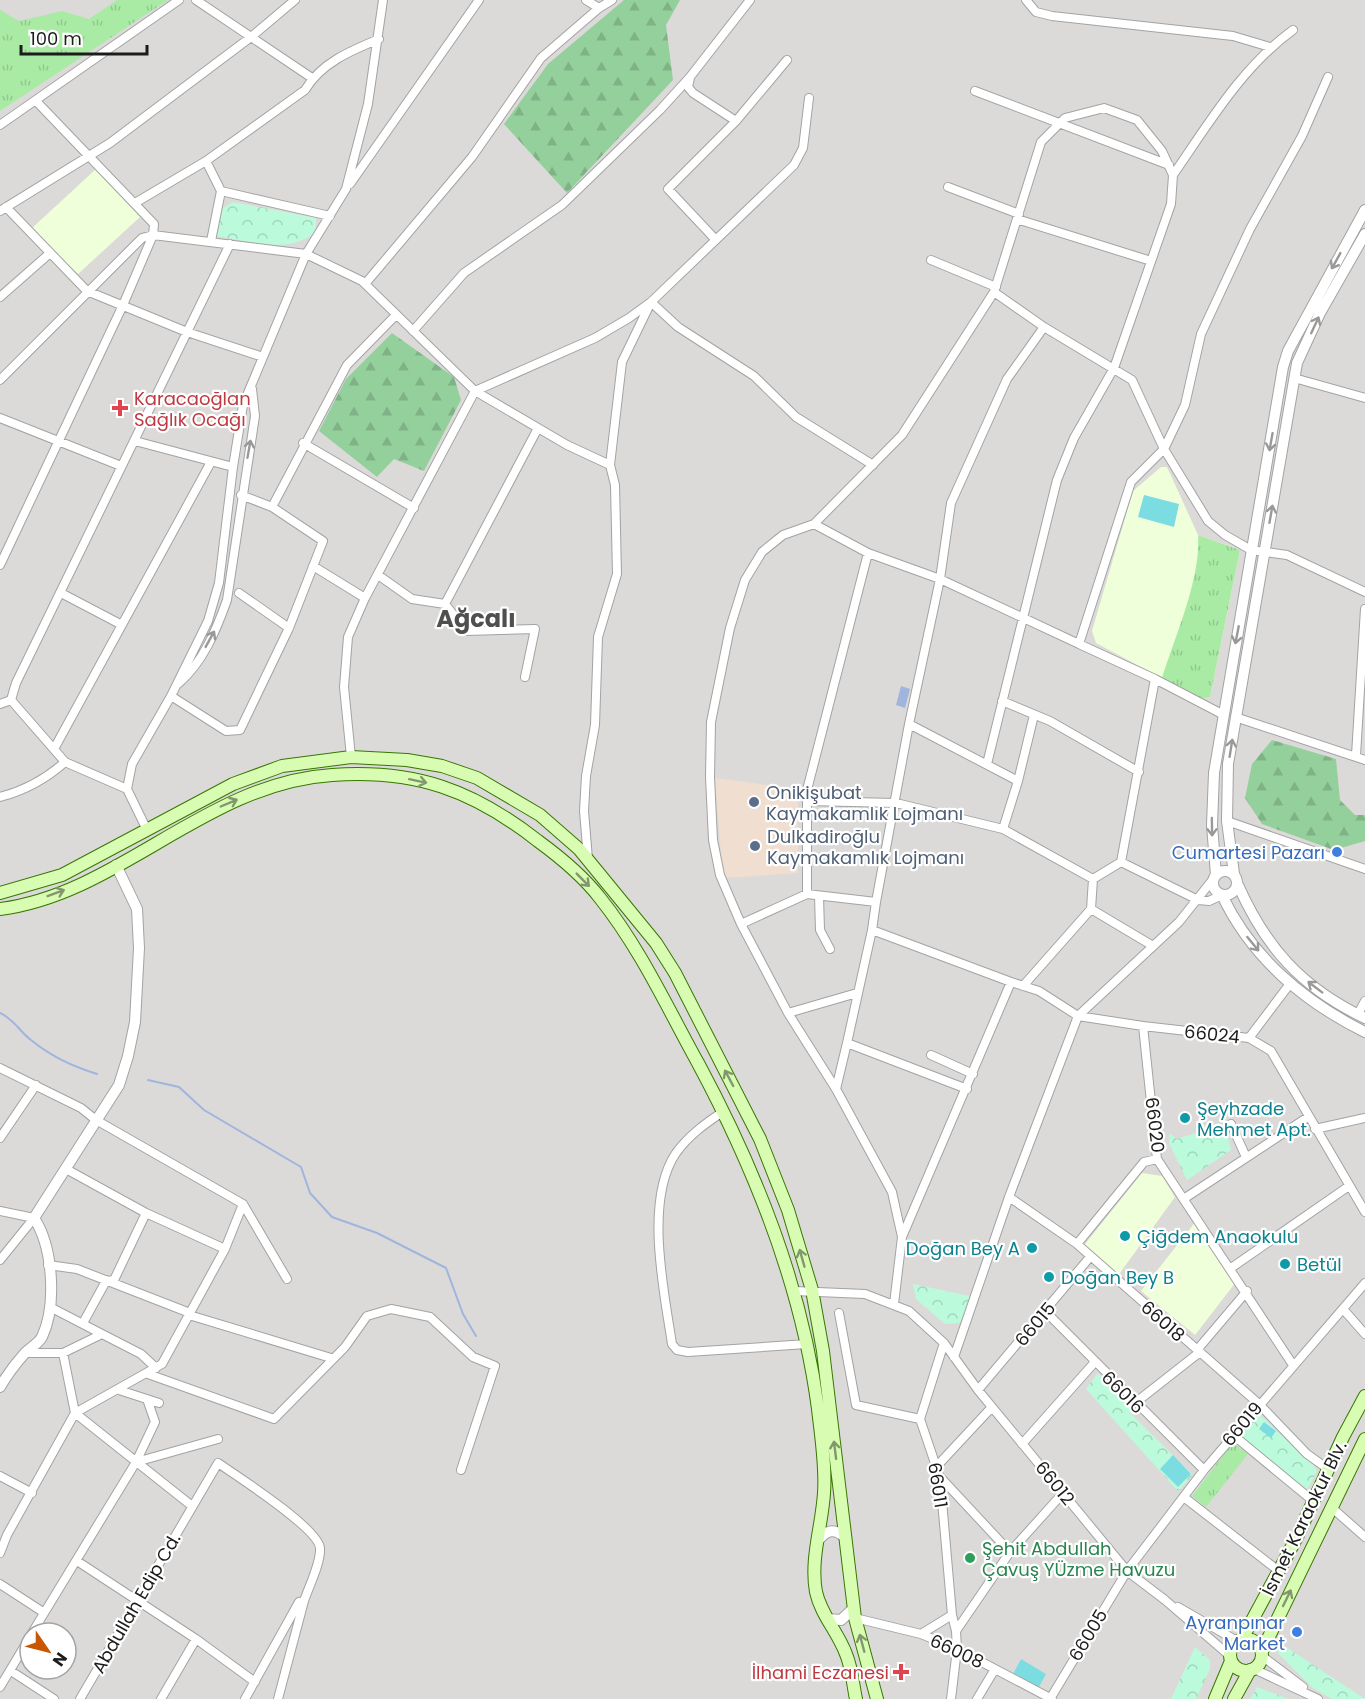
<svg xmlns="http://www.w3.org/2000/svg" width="1365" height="1699" viewBox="0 0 1365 1699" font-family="Poppins,sans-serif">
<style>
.residential{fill:#dbdad9;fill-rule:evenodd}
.commercial{fill:#f0dfd0}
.education{fill:#efffda}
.grass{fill:url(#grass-tufts)}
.forest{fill:url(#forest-firs)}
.park{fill:url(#park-crowns)}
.pitch{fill:#7bdde1}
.water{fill:#a0b5de}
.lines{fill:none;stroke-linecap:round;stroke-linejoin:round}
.stream{stroke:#a0b5de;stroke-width:2}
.minor-casing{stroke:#a3a3a3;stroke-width:10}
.tertiary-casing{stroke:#a3a3a3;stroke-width:12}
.secondary-casing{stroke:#377700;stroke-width:14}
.minor{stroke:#fff;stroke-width:8}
.tertiary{stroke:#fff;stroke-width:10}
.secondary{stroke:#d8fcb2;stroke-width:12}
.oneway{stroke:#999}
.oneway2{stroke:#83976e}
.health-dot{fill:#e0444e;stroke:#fff;stroke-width:2}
.service-dot{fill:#5c6f8a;stroke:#fff;stroke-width:2}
.shop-dot{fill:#3f7fe0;stroke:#fff;stroke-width:2}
.culture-dot{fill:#0f9aa8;stroke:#fff;stroke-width:2}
.leisure-dot{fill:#2e9e5b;stroke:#fff;stroke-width:2}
.labels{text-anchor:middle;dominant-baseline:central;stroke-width:4.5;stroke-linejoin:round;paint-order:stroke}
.health-label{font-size:18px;fill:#be3a42;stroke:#fff;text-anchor:start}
.service-label{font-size:18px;fill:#4e5e75;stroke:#fff;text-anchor:start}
.shop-label{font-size:18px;fill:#366cbe;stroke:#fff;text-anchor:end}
.street-label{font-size:18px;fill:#1c1c1c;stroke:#fff}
.culture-label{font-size:18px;fill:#0d838f;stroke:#fff;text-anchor:start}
.leisure-label{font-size:18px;fill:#27864d;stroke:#fff;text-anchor:start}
.district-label{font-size:24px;font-weight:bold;fill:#4f4f4f;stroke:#fff}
</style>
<defs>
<pattern id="grass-tufts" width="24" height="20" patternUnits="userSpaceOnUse" patternTransform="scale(1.5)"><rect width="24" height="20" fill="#a9eba5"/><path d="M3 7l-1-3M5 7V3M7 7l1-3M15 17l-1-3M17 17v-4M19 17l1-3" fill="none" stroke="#91c98d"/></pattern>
<pattern id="forest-firs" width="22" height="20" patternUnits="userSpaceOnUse" patternTransform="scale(1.5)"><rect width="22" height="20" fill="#94d09c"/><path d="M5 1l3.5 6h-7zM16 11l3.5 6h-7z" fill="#7fb286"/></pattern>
<pattern id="park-crowns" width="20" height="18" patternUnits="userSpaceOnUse" patternTransform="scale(1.5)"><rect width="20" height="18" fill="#bbfbdc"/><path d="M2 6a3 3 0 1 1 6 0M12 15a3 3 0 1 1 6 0" fill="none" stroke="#a0d7bc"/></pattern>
</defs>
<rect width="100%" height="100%" fill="#edeee2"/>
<path class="residential" d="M0,0H1365V1699H0ZM30,1633H66V1669H30Z"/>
<path class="commercial" d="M715,778L798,789V873L723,878Z"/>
<path class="education" d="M96,169L140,217L78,274L31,229Z
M1161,467H1167L1198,535L1240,550L1210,697L1201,699L1096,643L1092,631L1133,491Z
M1142,1173L1162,1176L1175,1197L1117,1277L1082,1248Z
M1196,1221L1236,1282L1195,1335L1141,1291Z"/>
<path class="grass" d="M117,0H168L0,111V10L19,21L62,11L89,19Z
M1198,535L1240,550L1210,697L1201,699L1162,678C1175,636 1201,579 1198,535Z
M1233,1443L1248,1454L1206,1507L1192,1496Z"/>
<path class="forest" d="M624,0H680L666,25L673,80L567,193L504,124L548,64Z
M392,333L454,377L461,400L424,471L394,459L377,477L319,431L346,379Z
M1272,740L1336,759L1340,800L1355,815H1365V841L1334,850L1262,824L1245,798L1252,764Z"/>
<path class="park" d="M233,202L316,218V232C288,255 250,241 217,236L223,208Z
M1225,1124L1231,1150L1187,1180L1169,1143L1170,1134L1177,1139Z
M913,1284L970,1296L963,1317L959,1323L945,1324L916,1299Z
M1098,1373L1131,1407L1129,1412L1193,1475L1178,1491L1086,1389Z
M1259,1414L1314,1466L1317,1471L1307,1490L1240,1437Z
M1195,1647L1210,1660V1669L1196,1699H1171Z
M1286,1647L1365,1699H1332L1313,1688L1279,1654L1277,1648Z
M1257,1687L1288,1699H1250Z"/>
<path class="pitch" d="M1144,495L1179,504L1174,527L1138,517Z
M1264,1422L1276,1431L1271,1438L1259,1429Z
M1173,1455L1191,1474L1178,1487L1160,1469Z
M1021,1659L1046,1674L1039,1687L1013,1674Z"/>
<path class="water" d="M901,686L910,689L905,708L896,705Z"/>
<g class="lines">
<path class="stream" d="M0,1013C14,1019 19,1031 31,1040C52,1057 72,1066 97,1074
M148,1080L179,1087L204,1110L301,1167L310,1193L332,1217L377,1233L446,1268L463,1314L476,1336"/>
<g class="minor-casing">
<path id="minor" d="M196,0L312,78
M586,0L599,8
M1026,0L1036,12L1052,16L1233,36L1270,47
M1328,77L1302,136L1250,229L1201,334L1185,405L1164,449L1208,521L1225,535L1251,550L1287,555L1365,592
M690,78L688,87L693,93L736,121
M975,91L1169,165
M0,125L179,0
M206,161L221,191L211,241
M1173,175C1209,123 1242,67 1293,30
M350,184L479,0
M948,187L1019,214
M221,191L330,216
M135,203L206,161L305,90C321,63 350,51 379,39
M6,207L87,291L187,332L263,357
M0,211L110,143L251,37L295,0
M1017,219L1151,261
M715,239L668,189L736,121L787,60
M931,260L996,287
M365,284L472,157L541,58L599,8L612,0
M994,292L1044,327L1132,380L1164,449L1131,482L1079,644L1155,679L1121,862
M0,297L49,254
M413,331L464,273L562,205L660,110L690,77L750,0
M1294,378L1365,398
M0,380L142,238L153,235L306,254L362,281L475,391L567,445L610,465
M0,418L121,466
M135,441L233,467
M303,443L414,508
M272,507L347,365L396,315
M814,524L783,535L762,552L745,580L730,628L711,722L710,777L713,840L720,875L741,924L788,1013L836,1089L892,1192L902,1237
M868,553L814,524L902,435L994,292L1041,142L1065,118L1104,108L1137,120L1162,151L1173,175L1171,204L1114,368L1074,438L1057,480L987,764
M0,565L123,305L153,235L154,224L36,101
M313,566L365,598
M378,575L412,599L445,604L466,631L535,629L525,677
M61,593L122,625
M239,593L289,628
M445,604L538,428
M1155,679L1222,714
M179,683C203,662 216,631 227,600L255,416L252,389
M171,696L226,731L240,730L289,628L323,541L272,507L241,495
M11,700L65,762L127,789
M1002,701L1050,721L1139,772
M0,704L11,700L16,683L230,244
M1235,717L1365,760
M909,724L1018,781L1003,829L1093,879L1121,862L1198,900L1209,901L1222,895
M54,749L211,462
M1356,755L1365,609
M351,757L344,687L348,637L365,598L475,391L595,338L629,318L651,302L794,165L803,148L809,98
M1018,781L1034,715
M0,797C23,791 47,778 65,762
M807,801L896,803L1003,829
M1227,821L1365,869
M147,830L127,789L132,764L171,696L208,621L219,583L233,467L243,405L306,254L346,189L368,104L383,0
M588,859L584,811L586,776L595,725L598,637L617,574L615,485L610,465L622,362L651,302L678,327L754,376L796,417L873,465
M1093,879L1091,909L1153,946
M819,896L820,930L830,949
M876,902L807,894V790L868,553L940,579L1079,644
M741,924L807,894
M872,930L847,1043L967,1089
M1011,982L1039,991L1078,1016L1143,1026L1249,1038L1271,1051L1365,1212
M1023,986L1091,909
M788,1013L857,993
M1358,1014L1365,1001
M1143,1026L1157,1159L1293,1365
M1249,1038L1289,985
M931,1055L973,1074
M0,1068L81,1108L96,1120L243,1204L287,1279
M836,1089L847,1043
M724,1111C706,1123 689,1135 676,1153C644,1200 664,1291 672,1344L677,1350L688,1352L807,1344
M1231,1124L1246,1157
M1315,1129L1365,1118
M0,1138L36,1085
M66,1169L146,1213L225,1249
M1009,1197L1077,1244L1259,1404L1307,1454L1328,1469
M1185,1198L1308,1117
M0,1211L34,1218L0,1260
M1077,1244L1144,1162L1157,1159
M48,1265L77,1269L190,1313
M1231,1268L1349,1186
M794,1291L865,1294L909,1311L944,1343L978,1390L1127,1571L1165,1600L1230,1656
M894,1304L902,1237L1011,982L872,930L876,902L909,724L940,579L951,503L1007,379L1044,327
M50,1307L102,1334
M1343,1309L1365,1334
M1046,1312L1204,1470
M839,1313L856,1405L920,1419
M189,1315L331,1358
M83,1323L106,1281L114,1280L146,1213
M944,1343L920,1419L940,1478L952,1615L956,1631
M1197,1350L1247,1291
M26,1353H63L75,1413L192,1506
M63,1353L102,1334L141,1354L156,1368
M954,1357L1009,1197L1078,1016L1179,922L1214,878
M148,1374L274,1419L345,1347L367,1316L391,1309L430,1317L473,1357L495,1366L461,1470
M119,1390L159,1403
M978,1390L1090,1257
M1135,1403L1200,1352
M1233,1435L1313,1501
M1022,1444L1094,1363
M136,1462L218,1439
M937,1466L992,1407
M0,1476L32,1493
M941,1478L1010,1552
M1185,1498L1280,1572
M1331,1507L1365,1537
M0,1553L7,1535L75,1413L162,1364L225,1249L243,1204
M77,1561L196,1639L255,1682
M0,1584L43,1612
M1178,1607L1237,1641
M855,1618L921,1634L957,1649L1052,1699
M32,1633L136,1462L155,1422L147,1399
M921,1634L952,1615
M1262,1656L1303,1687
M1254,1669L1318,1699
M11,1671L54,1699
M0,1687L30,1637
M80,1699L218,1463C237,1476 318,1528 320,1548C321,1563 309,1586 304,1601
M161,1699L196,1639
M245,1699L299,1602L304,1601L278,1699
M951,1699L957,1649L956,1631L1010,1552L1063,1493
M977,1699L995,1669
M1050,1699L1127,1571L1204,1470L1365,1283"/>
</g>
<g class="tertiary-casing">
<path id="tertiary" d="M1213 883a12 12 0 1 1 24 0a12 12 0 1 1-24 0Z
M1234,874L1227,821L1228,764L1297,363L1320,313L1365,234
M1216,875L1212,825L1214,773L1283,367L1288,351L1365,210
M1238,885C1266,948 1302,988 1365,1018
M1222,895C1251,957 1304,1002 1365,1032
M0,1387C7,1375 16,1363 25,1353C30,1348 39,1343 42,1337C57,1305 53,1247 34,1218L119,1085L128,1056L135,1022L139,948L137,909L116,865
M817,1542C826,1530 834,1527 846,1538
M827,1619L841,1620L854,1608"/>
</g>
<g class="secondary-casing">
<path id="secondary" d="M0,893L62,875L233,784L282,766L351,757L407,760L442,766L477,778L540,815L579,849L656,943L675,973L760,1139L788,1210L812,1290L823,1351L855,1618L877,1699
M0,909C119,894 206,783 332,775C415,769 473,790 538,841C560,857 583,876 600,898C640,948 667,1007 698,1063C756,1171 802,1286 818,1409C821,1436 826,1466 824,1493C822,1526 810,1559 816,1592C821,1615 838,1632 846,1654C852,1668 853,1685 856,1699
M1230 1655a16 16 0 1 1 32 0a16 16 0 1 1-32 0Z
M1242,1639L1296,1539L1343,1437L1365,1396
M1262,1651L1365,1439
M1215,1699L1231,1661
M1234,1699L1250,1670"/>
</g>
<use href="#minor" class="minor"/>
<use href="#tertiary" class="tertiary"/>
<use href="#secondary" class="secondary"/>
</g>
<defs><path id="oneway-shaft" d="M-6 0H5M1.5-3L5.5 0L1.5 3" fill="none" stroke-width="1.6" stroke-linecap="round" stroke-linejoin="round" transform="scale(1.5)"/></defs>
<g class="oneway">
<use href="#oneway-shaft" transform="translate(1336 261) rotate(119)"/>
<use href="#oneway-shaft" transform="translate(1315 325) rotate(-65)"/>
<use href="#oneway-shaft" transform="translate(1271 442) rotate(100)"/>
<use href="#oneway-shaft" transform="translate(249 449) rotate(-80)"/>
<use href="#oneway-shaft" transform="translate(1271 514) rotate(-80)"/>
<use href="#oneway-shaft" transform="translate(1237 635) rotate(101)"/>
<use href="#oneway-shaft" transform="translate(210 639) rotate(-61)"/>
<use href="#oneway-shaft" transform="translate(1231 748) rotate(-81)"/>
<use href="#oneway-shaft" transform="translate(1212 827) rotate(89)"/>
<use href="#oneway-shaft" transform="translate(1253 944) rotate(51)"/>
<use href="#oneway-shaft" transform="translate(1315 987) rotate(-143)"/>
</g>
<g class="oneway2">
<use href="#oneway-shaft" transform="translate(418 781) rotate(12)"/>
<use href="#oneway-shaft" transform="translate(229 803) rotate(-23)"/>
<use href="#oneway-shaft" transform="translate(583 880) rotate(45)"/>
<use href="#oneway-shaft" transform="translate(56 893) rotate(-20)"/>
<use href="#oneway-shaft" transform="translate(729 1078) rotate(-118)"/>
<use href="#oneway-shaft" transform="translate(802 1258) rotate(-106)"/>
<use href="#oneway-shaft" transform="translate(835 1450) rotate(-97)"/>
<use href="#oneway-shaft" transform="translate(1287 1598) rotate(-64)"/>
<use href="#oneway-shaft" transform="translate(862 1643) rotate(-105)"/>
</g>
<g class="health-dot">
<path d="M117 399h6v6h6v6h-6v6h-6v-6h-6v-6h6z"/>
<path d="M898 1663h6v6h6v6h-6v6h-6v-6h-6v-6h6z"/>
</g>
<g class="service-dot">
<circle cx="754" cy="802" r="6"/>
<circle cx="755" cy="846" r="6"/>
</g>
<g class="shop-dot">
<circle cx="1337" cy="852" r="6"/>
<circle cx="1297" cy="1632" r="6"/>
</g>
<g class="culture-dot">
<circle cx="1185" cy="1118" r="6"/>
<circle cx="1125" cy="1236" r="6"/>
<circle cx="1032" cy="1248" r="6"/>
<circle cx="1285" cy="1264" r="6"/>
<circle cx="1049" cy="1277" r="6"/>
</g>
<circle class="leisure-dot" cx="970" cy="1558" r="6"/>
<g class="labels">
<g class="health-label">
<text x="134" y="398">Karacaoğlan<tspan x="134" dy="21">Sağlık Ocağı</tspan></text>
<text x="889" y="1672" text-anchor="end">İlhami Eczanesi</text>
</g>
<g class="service-label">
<text x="766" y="792">Onikişubat<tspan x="766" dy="21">Kaymakamlık Lojmanı</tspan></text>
<text x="767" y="836">Dulkadiroğlu<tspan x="767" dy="21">Kaymakamlık Lojmanı</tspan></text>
</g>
<g class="shop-label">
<text x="1325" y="852">Cumartesi Pazarı</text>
<text x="1285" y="1622">Ayranpınar<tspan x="1285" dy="21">Market</tspan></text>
</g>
<g class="street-label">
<text transform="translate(1212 1034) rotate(6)">66024</text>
<text transform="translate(1155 1125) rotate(83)">66020</text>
<text transform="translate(1163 1321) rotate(41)">66018</text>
<text transform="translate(1035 1324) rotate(-50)">66015</text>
<text transform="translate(1123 1392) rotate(45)">66016</text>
<text transform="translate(1242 1424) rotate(-50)">66019</text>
<text transform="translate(1055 1483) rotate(51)">66012</text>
<text transform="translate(938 1485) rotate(81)">66011</text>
<text transform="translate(1304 1518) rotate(-64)">İsmet Karaokur Blv.</text>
<text transform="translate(136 1603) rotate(-60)">Abdullah Edip Cd.</text>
<text transform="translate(1088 1635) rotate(-59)">66005</text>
<text transform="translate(957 1651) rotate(25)">66008</text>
</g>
<g class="culture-label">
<text x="1197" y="1108">Şeyhzade<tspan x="1197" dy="21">Mehmet Apt.</tspan></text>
<text x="1137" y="1236">Çiğdem Anaokulu</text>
<text x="1020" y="1248" text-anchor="end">Doğan Bey A</text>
<text x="1297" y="1264">Betül</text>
<text x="1061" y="1277">Doğan Bey B</text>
</g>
<g class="leisure-label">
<text x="982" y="1548">Şehit Abdullah<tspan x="982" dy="21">Çavuş YÜzme Havuzu</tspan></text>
</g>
<g class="district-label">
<text x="476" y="618">Ağcalı</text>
</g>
</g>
<g transform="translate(48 1651) rotate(125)"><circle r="28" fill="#ffffff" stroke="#a4a4a4" stroke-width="1.5"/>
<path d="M0-4.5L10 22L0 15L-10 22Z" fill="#c95700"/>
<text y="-9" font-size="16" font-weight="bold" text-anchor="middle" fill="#1c1c1c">N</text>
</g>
<path d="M21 45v9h126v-9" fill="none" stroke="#1c1c1c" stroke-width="3"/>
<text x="30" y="45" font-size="18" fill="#1c1c1c" stroke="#ffffff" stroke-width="4.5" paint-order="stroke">100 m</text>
</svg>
